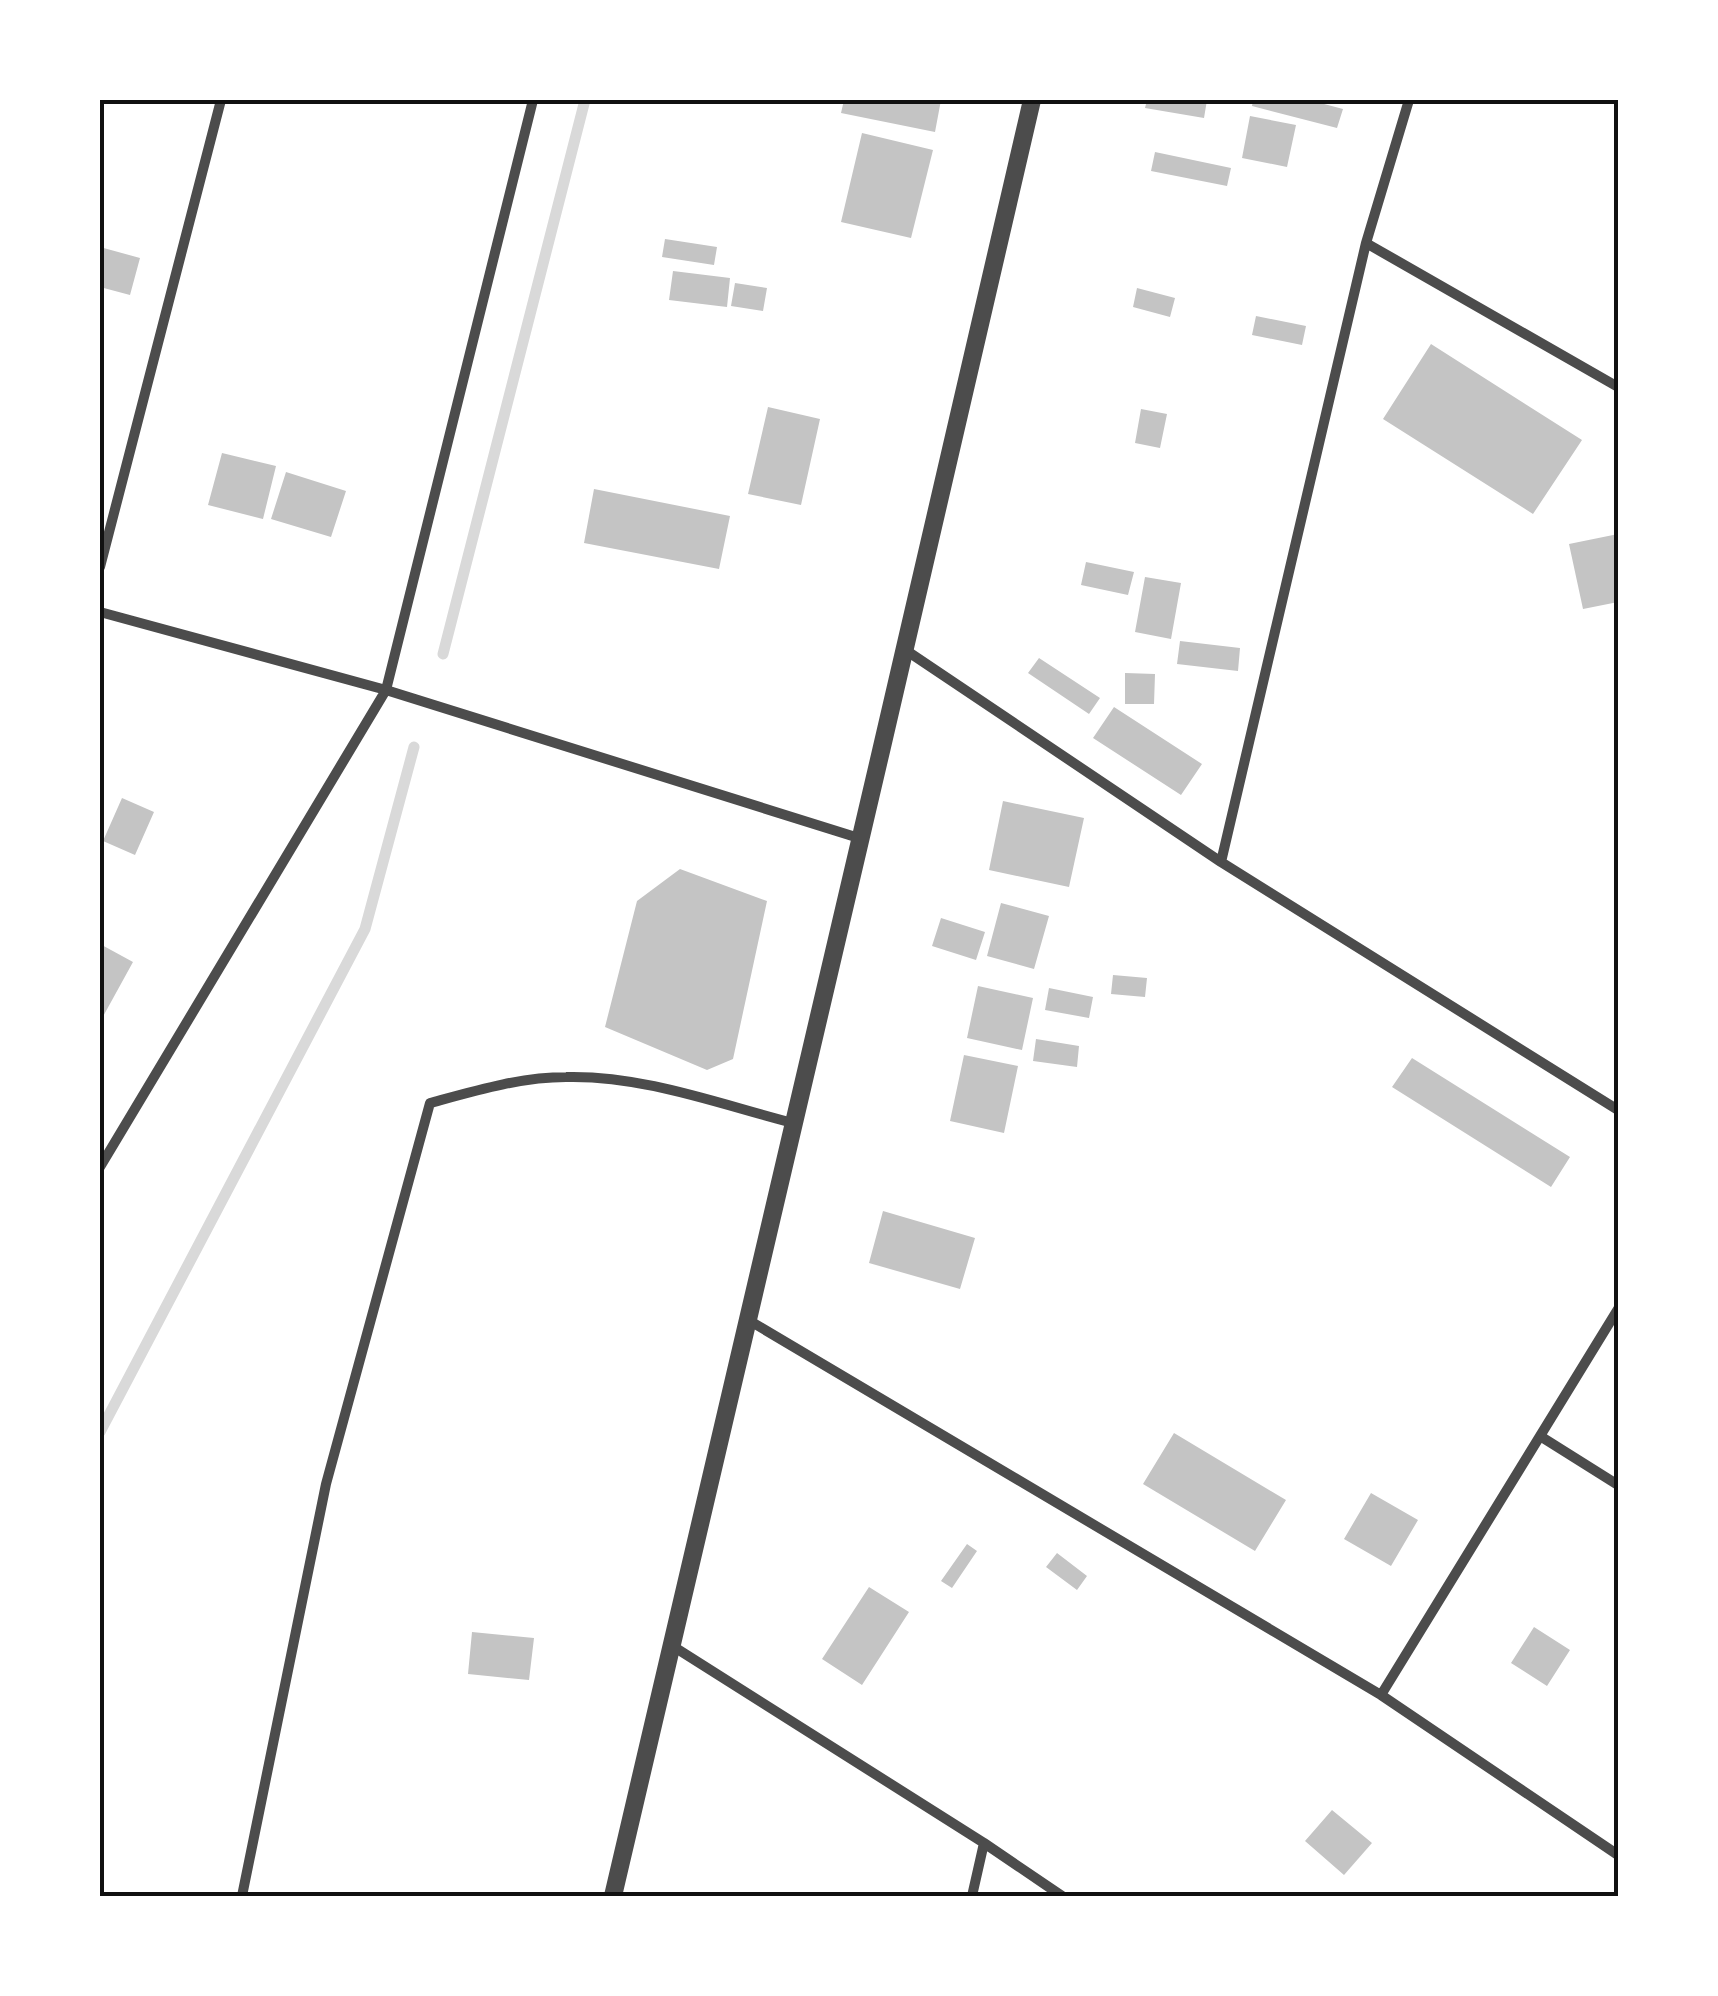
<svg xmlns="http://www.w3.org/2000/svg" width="1718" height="1996" viewBox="0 0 1718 1996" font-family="'Public Sans',sans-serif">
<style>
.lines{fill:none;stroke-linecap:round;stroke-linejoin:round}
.stream{stroke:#d9d9d9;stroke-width:11}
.building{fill:#c4c4c4}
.minor{stroke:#4c4c4c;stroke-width:10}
.tertiary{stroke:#4c4c4c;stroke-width:18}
.neatline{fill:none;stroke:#111;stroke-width:4}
</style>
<rect width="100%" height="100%" fill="#fff"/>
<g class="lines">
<path class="stream" d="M443,654L585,100
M100,1432L365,929L414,747"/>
</g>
<path class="building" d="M844,100H941L935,132L841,113Z
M1147,100H1207L1204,118L1145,108Z
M1253,100H1309L1343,109L1337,128L1252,106Z
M1250,116L1296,125L1287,167L1242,158Z
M862,133L933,150L911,238L841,222Z
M1155,152L1231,168L1227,186L1151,171Z
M665,239L717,247L714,265L662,257Z
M100,247L140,258L130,295L100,287Z
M673,271L730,278L727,307L669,300Z
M735,283L767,288L763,311L731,306Z
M1137,288L1175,298L1170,317L1133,307Z
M1256,316L1306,326L1302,345L1252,335Z
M1431,344L1582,440L1533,514L1383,419Z
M768,407L820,419L801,505L748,494Z
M1141,409L1167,414L1160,448L1135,443Z
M222,453L276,466L263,519L208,505Z
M286,472L346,491L331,537L271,519Z
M594,489L730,516L719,569L584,543Z
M1618,534V602L1583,609L1569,544Z
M1086,562L1134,572L1128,595L1081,585Z
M1145,577L1181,583L1171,639L1135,632Z
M1180,641L1240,648L1238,671L1177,664Z
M1039,658L1100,698L1089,714L1028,673Z
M1125,673L1155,674L1154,704H1125Z
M1114,707L1202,764L1181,795L1093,738Z
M122,798L154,812L135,855L103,841Z
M1003,801L1084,818L1069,887L989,870Z
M680,869L767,901L733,1059L707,1070L605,1027L637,901Z
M1001,903L1049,916L1034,969L987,956Z
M941,918L985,932L976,960L932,946Z
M100,944L133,962L100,1022Z
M1113,975L1147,978L1145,997L1111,994Z
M978,986L1033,998L1022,1050L967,1038Z
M1049,988L1093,997L1089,1018L1045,1010Z
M1036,1039L1079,1046L1077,1067L1033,1061Z
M964,1055L1018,1066L1004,1133L950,1121Z
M1412,1058L1570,1157L1551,1187L1392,1087Z
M883,1211L975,1238L960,1289L869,1263Z
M1174,1433L1286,1500L1255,1551L1143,1484Z
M1371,1493L1418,1520L1391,1566L1344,1539Z
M967,1544L977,1551L952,1588L941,1581Z
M1057,1553L1087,1576L1077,1590L1046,1567Z
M869,1587L909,1612L862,1685L822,1659Z
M1534,1627L1570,1650L1547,1686L1511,1663Z
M472,1632L534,1638L529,1680L468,1674Z
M1332,1810L1372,1843L1344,1875L1305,1841Z"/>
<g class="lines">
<path class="minor" d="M1366,243L1618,387
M100,567L221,100
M100,612L386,690L862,839
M904,649L1221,862L1618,1110
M1221,862L1366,243L1409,100
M100,1167L386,690L533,100
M750,1321L1381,1695L1618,1855
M1540,1436L1618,1485
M671,1645L984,1843L1062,1896
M1381,1695L1618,1309
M242,1896L326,1484L430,1103C474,1091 521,1077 566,1077C643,1075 719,1104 793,1123
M972,1896L984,1843"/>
<path class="tertiary" d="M613,1896C753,1298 894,699 1032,100"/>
</g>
<rect width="1718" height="1996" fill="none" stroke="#ffffff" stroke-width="205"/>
<rect x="102" y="102" width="1514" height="1792" class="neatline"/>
</svg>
